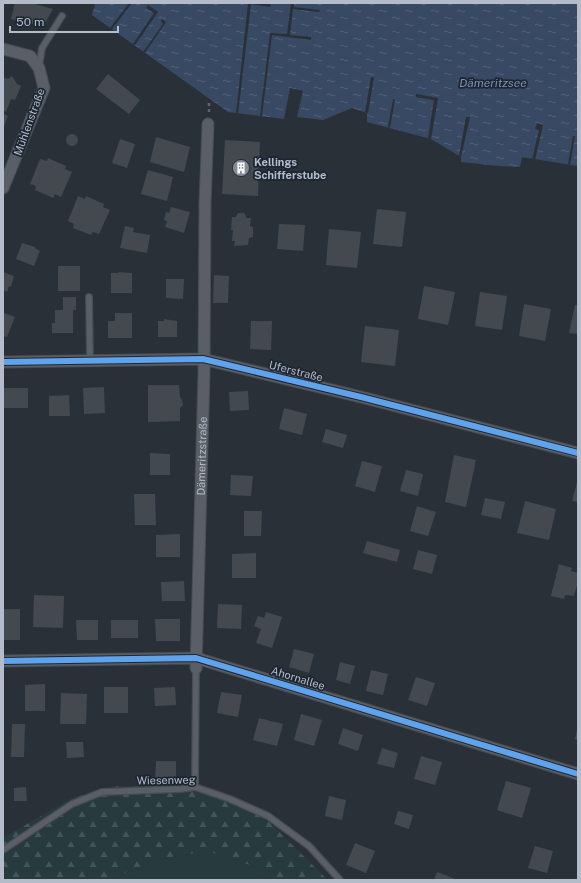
<svg xmlns="http://www.w3.org/2000/svg" width="581" height="883" viewBox="0 0 581 883" font-family="'Public Sans',sans-serif">
<style>
.grass{fill:#273a3e}
.forest{fill:url(#forest-firs)}
.water{fill:url(#water-ripples)}
.pier{fill:#2a3038}
.building{fill:#444950}
.lines{fill:none;stroke-linecap:round;stroke-linejoin:round}
.lane-casing{stroke:#484c53;stroke-width:8}
.street-casing{stroke:#484c53;stroke-width:13}
.path{stroke:#5d636a;stroke-width:2.5;stroke-dasharray:3 3;stroke-linecap:butt}
.lane{stroke:#5a5e66;stroke-width:5.5}
.street{stroke:#5a5e66;stroke-width:11}
.cycleway-casing{stroke:#1d2633;stroke-width:8}
.cycleway{stroke:#60a3ed;stroke-width:6}
.labels{text-anchor:middle;dominant-baseline:central;stroke-width:3.5;stroke-linejoin:round;paint-order:stroke}
.street-label{font-size:11px;fill:#b4bcc9;stroke:#1d2633}
.poi-label{font-size:11px;font-weight:bold;fill:#b4bcc9;stroke:#1d2633;text-anchor:start}
.water-label{font-size:12px;font-style:italic;fill:#7c92b1;stroke:#1d2633}
</style>
<defs>
<pattern id="forest-firs" width="22" height="20" patternUnits="userSpaceOnUse"><rect width="22" height="20" fill="#273a3e"/><path d="M5 1l3.5 6h-7zM16 11l3.5 6h-7z" fill="#445559"/></pattern>
<pattern id="water-ripples" width="26" height="14" patternUnits="userSpaceOnUse"><rect width="26" height="14" fill="#384963"/><path d="M2 4q2-2 4 0t4 0M15 11q2-2 4 0t4 0" fill="none" stroke="#526178"/></pattern>
</defs>
<rect width="100%" height="100%" fill="#2a3038"/>
<path class="grass" d="M207,851L253,866L275,880H115C143,861 175,856 207,851Z"/>
<path class="forest" d="M118,786L178,788L217,794L265,818L328,880H275L253,866L207,851L166,858L127,872L115,880H3V838L72,798Z"/>
<path class="water" d="M93,3H578V166L522,157L520,167L499,166L461,162V157L431,139L367,122V113L352,108L323,120L297,117L303,91L290,88L284,119L228,112L92,15L95,5Z"/>
<path class="pier" d="M129,3H132L112,29L110,28Z
M243,3H271L270,7L251,4L238,114L236,113L248,4Z
M291,3H294V7L320,10L319,12L293,9L290,35L311,37V40L272,35L262,116H260L270,33L287,34Z
M148,5L158,12L135,45L133,44L154,13L146,8Z
M162,19L166,22L145,53L143,52L163,24L161,21Z
M371,77H374L368,113L365,112Z
M416,94L438,98L431,139L428,138L434,100L416,97Z
M393,99L395,100L390,128L388,127Z
M466,117H470L461,157L459,156Z
M537,123L543,125L535,160H532L539,130L535,129Z
M573,136H575L570,165L568,164Z"/>
<path class="building" d="M15,3H31L53,9L45,23L34,21L33,24L11,19Z
M108,74L140,100L129,114L96,89Z
M12,76L17,84L21,86L15,100L11,99L6,112L3,110V77L8,79Z
M3,113L8,116L3,129Z
M66 140a6 6 0 1 1 12 0a6 6 0 1 1-12 0Z
M156,137L190,147L184,172L150,162Z
M120,139L135,144L127,168L112,163Z
M225,140L260,142L258,196L222,194Z
M48,158L66,166L65,169L72,172L61,197L55,194L53,198L35,190L36,186L30,184L40,159L47,161Z
M148,170L173,177L167,201L141,194Z
M78,196L85,199L86,196L104,204L103,207L110,210L99,234L93,232L91,235L73,228L74,224L68,221Z
M171,207L190,212L184,233L165,227L167,221L164,220L166,212L169,213Z
M377,209L406,212L402,247L373,244Z
M238,213H244L246,216V218H251L250,226L253,227V237L249,238L248,245L234,246L235,241H232L233,230H231L232,217H236Z
M279,224L305,225L303,251L277,249Z
M125,226L134,228L133,232L150,235L147,253L120,248Z
M329,229L361,232L357,268L326,265Z
M22,243L35,247V248L40,251L34,266L16,259Z
M58,266H80V291H58Z
M3,272L14,276L11,287L9,286L7,292L3,290Z
M119,272L132,273V293H111V273H118Z
M214,275L229,276L228,303H213Z
M166,279H184L183,299L166,298Z
M424,286L455,292L448,325L418,319Z
M480,292L507,296L502,330L475,326Z
M63,297H76V310H73V333H52V323H55V310H63Z
M524,304L551,309L545,341L519,336Z
M575,305H578V334L569,333Z
M3,310L4,313L15,317L7,337L3,336Z
M115,313H132V338H108V321H115Z
M164,319L177,321V337H158V321H164Z
M251,321H272L271,350L250,349Z
M365,326L399,330L395,366L361,362Z
M148,385H179L180,397L182,400L183,405L180,408V421L148,422Z
M104,387L105,413L84,414L83,388Z
M3,388H28V408H3Z
M248,391L249,410L230,411L229,392Z
M69,395L70,416H49V396Z
M284,408L307,414L302,435L279,429Z
M326,429L347,435L343,448L322,442Z
M150,453L170,454V475H150Z
M454,455L476,460L466,507L445,502Z
M362,461L382,466L375,492L355,486Z
M406,470L423,474L418,496L400,491Z
M231,475L253,476L251,496L230,495Z
M578,479V502L572,501Z
M134,494H155L156,525H135Z
M485,498L505,502L501,519L481,515Z
M525,501L556,509L549,540L517,533Z
M417,506L436,512L428,536L410,531Z
M244,511H262L261,536H244Z
M180,534V557H156V535Z
M367,541L400,550L397,562L363,553Z
M418,550L437,555L432,574L413,569Z
M256,553V578H232V554Z
M559,564L572,568L571,571L578,573V582L574,596L565,595L564,599L551,596Z
M184,581L185,601H162L161,582Z
M34,595L64,596L63,628L33,627Z
M218,604L242,605L241,629L217,628Z
M3,609H20V640H3Z
M266,612L282,617L272,648L256,643L261,629L254,626L258,616L264,618Z
M155,619H180V641H156Z
M76,620H98V640H77Z
M111,620H138V638H111Z
M294,649L314,654L309,673L289,667Z
M340,662L355,666L350,684L336,680Z
M371,670L388,674L383,695L366,691Z
M416,677L435,683L427,706L408,700Z
M45,684V711H25V685Z
M104,687H128V713H104Z
M175,687L176,705L155,706L154,688Z
M221,692L242,695L238,717L217,713Z
M61,693L87,694L86,724H60Z
M301,714L322,720L314,746L294,740Z
M259,718L283,724L277,746L253,740Z
M12,724H25L24,757H11Z
M343,728L363,735L358,751L338,744Z
M577,730H578V740L575,739Z
M66,742H83L84,757L67,758Z
M382,748L398,753L394,768L377,764Z
M421,756L442,762L435,785L414,779Z
M156,761H176V780L155,779Z
M506,781L531,788L522,818L497,810Z
M26,787L27,801H14V788Z
M329,796L346,800L342,820L325,816Z
M398,811L413,815L409,829L394,824Z
M355,843L375,851L366,873L346,865Z
M535,846L553,851L547,873L528,868Z
M437,872L458,880H434Z"/>
<g class="lines">
<g class="lane-casing">
<path id="lane" d="M39,67L42,48L62,16
M89,297L90,361
M195,787L196,668
M3,850L72,804L102,792L181,789L195,787L230,799L268,816L309,846L340,880"/>
</g>
<g class="street-casing">
<g id="street">
<path d="M3,49L30,56L39,68L44,88L3,188"/>
<path d="M3,362L203,359L361,397L578,453"/>
<path d="M3,661L196,658L578,774"/>
<path id="s1" d="M196,668L204,374L205,203L208,124"/>
</g>
</g>
<path class="path" d="M209,112V103"/>
<use href="#lane" class="lane"/>
<use href="#street" class="street"/>
<g class="cycleway-casing">
<path id="cycleway" d="M3,362L203,359L361,397L578,453
M3,661L196,658L578,774"/>
</g>
<use href="#cycleway" class="cycleway"/>
</g>
<defs>
<g id="building-disc" transform="scale(0.9)"><circle r="9.5" fill="#848b96" stroke="#1d2633"/><path d="M-4-6H4V6H1V3H-1V6H-4ZM-2.5-4.3h1.7v1.8h-1.7ZM.8-4.3h1.7v1.8H.8ZM-2.5-1h1.7V.8h-1.7ZM.8-1h1.7V.8H.8Z" fill="#fff"/></g>
</defs>
<g fill-rule="evenodd">
<use href="#building-disc" x="241" y="168"/>
</g>
<g class="labels">
<g class="street-label">
<text transform="translate(29 122) rotate(-70)">Mühlenstraße</text>
<text transform="translate(296 371) rotate(14)">Uferstraße</text>
<text stroke="none"><textPath href="#s1" startOffset="212">Dämeritzstraße</textPath></text>
<text transform="translate(298 678) rotate(17)">Ahornallee</text>
<text transform="translate(166 780) rotate(-1)">Wiesenweg</text>
</g>
<g class="poi-label">
<text x="254" y="162">Kellings<tspan x="254" dy="13">Schifferstube</tspan></text>
</g>
<g class="water-label">
<text x="493" y="83">Dämeritzsee</text>
</g>
</g>
<rect width="581" height="883" fill="none" stroke="#b4bcc9" stroke-width="8"/>
<path d="M10 26v6h108v-6" fill="none" stroke="#b4bcc9" stroke-width="2"/>
<text x="16" y="26" font-size="12" fill="#b4bcc9" stroke="#1d2633" stroke-width="3" paint-order="stroke">50 m</text>
</svg>
